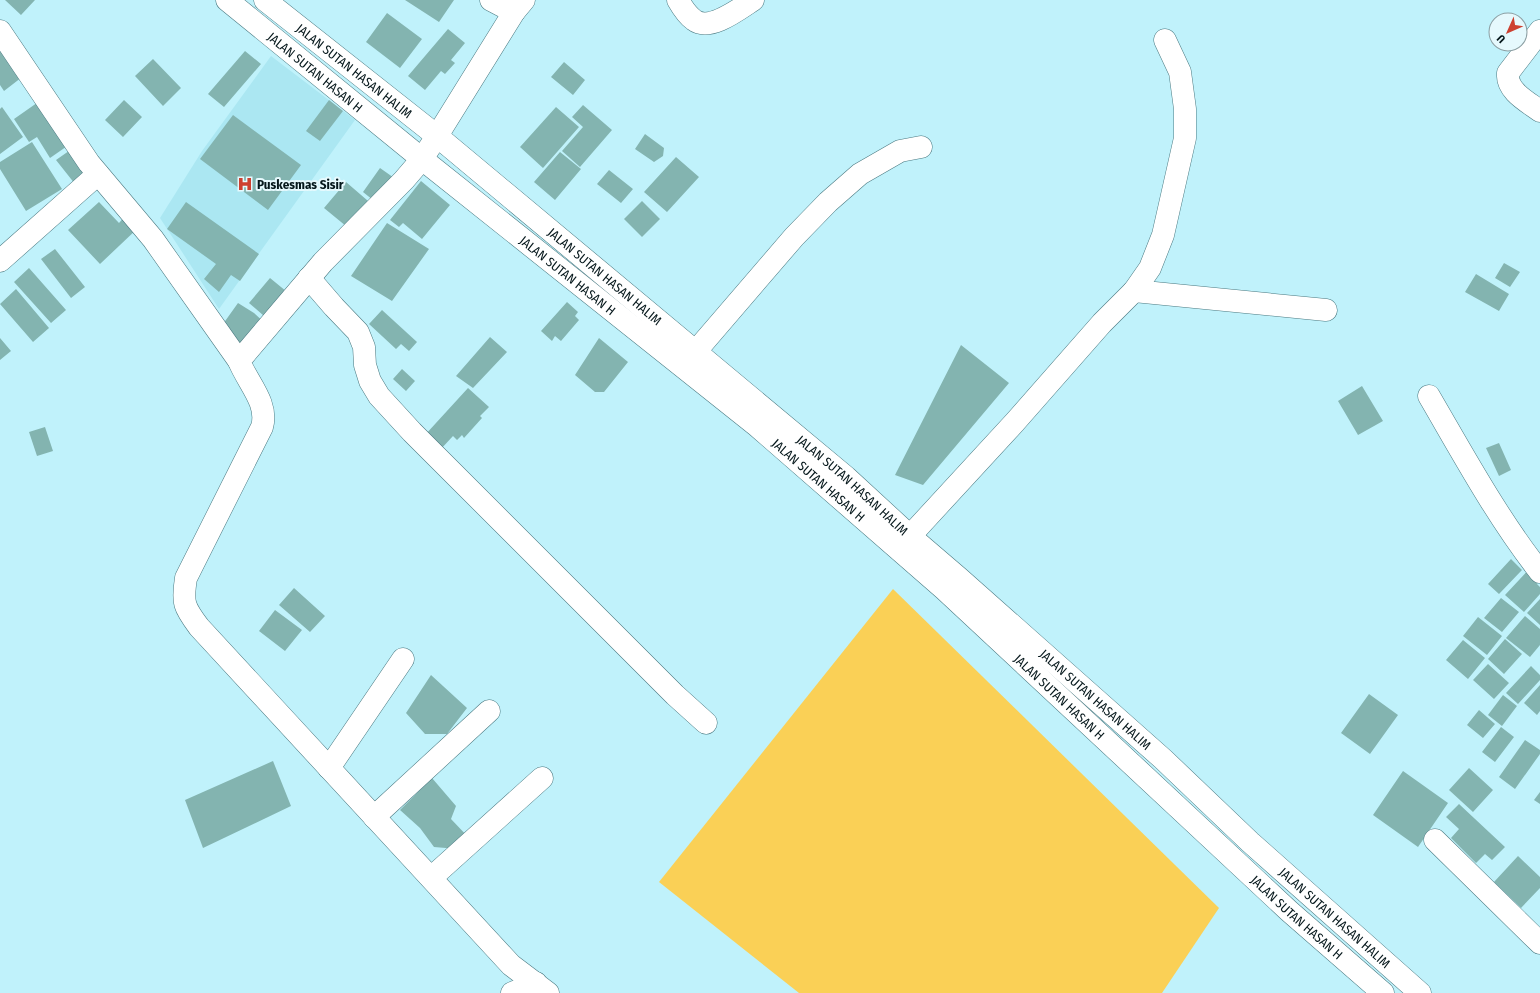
<svg xmlns="http://www.w3.org/2000/svg" width="1540" height="993" viewBox="0 0 1540 993" font-family="'Fira Sans Condensed',sans-serif">
<style>
.built{fill:#abe7f2}
.green{fill:#fad056}
.building{fill:#83b4b0}
.lines{fill:none;stroke-linecap:round;stroke-linejoin:round}
.minor-casing{stroke:#4a7981;stroke-width:23}
.minor{stroke:#fff;stroke-width:22}
.labels{text-anchor:middle;dominant-baseline:central;stroke-width:4;stroke-linejoin:round;paint-order:stroke}
.street-label{font-size:13px;fill:#05171b;stroke:#e6f9fd}
.poi-label{font-size:13px;font-weight:bold;fill:#05171b;stroke:#e6f9fd;text-anchor:start}
</style>
<rect width="100%" height="100%" fill="#c0f2fb"/>
<path class="built" d="M271,56L355,120L219,309L160,218L202,151Z"/>
<path class="green" d="M893,589L1219,908L1162,993H799L659,882Z"/>
<path class="building" d="M5,0H35L21,15Z
M405,0H454L439,22Z
M387,13L422,39L400,68L366,42Z
M448,29L465,43L451,60L455,63L445,74L441,71L425,90L408,76Z
M0,48L26,74L4,91L0,85Z
M245,51L261,64L224,107L208,94Z
M153,59L181,88L163,106L135,76Z
M564,62L585,80L573,95L551,77Z
M44,98L73,142L50,158L37,137L29,142L14,119Z
M124,100L142,117L123,137L105,120Z
M329,100L343,111L320,141L306,131Z
M583,105L612,130L580,167L562,151L583,127L572,117Z
M2,107L23,137L0,154V109Z
M556,107L579,127L543,168L520,147Z
M233,115L301,165L268,210L200,159Z
M645,134L664,148L663,156L654,162L635,149Z
M32,142L62,189L26,211L0,169V162Z
M76,146L90,166L75,184L56,160Z
M560,152L581,169L555,200L534,182Z
M676,157L699,177L667,212L644,192Z
M380,168L397,180L378,204L363,192Z
M609,170L633,189L621,203L597,184Z
M421,181L450,205L422,239L403,223L399,227L390,220Z
M346,182L375,207L352,231L324,208Z
M642,201L660,219L642,237L624,219Z
M99,202L119,223L126,215L138,228L100,264L68,230Z
M186,202L259,254L240,281L231,275L219,292L204,279L216,264L167,229Z
M387,223L429,249L392,301L351,276Z
M55,249L85,287L71,298L41,259Z
M1504,263L1520,272L1510,287L1495,278Z
M29,268L66,310L51,323L14,282Z
M1476,274L1509,294L1499,311L1465,292Z
M270,278L292,296L271,322L249,303Z
M16,289L49,328L33,342L0,304Z
M567,302L578,312L575,316L579,320L561,341L555,336L552,341L541,331Z
M238,303L254,313L267,325L239,360L218,331Z
M382,310L417,342L409,351L401,344L396,349L369,324Z
M490,337L507,352L473,388L456,376Z
M0,338L11,351L0,360Z
M599,338L628,362L604,392H595L575,375Z
M961,345L1009,383L923,485L895,475Z
M402,369L415,381L406,391L393,379Z
M1362,386L1383,421L1358,435L1338,401Z
M468,388L489,407L480,416L482,418L464,438L462,435L457,440L453,436L440,450L425,435Z
M45,427L53,451L37,456L29,432Z
M1499,443L1511,470L1499,476L1486,448Z
M1511,559L1522,570L1499,594L1488,584Z
M1531,567L1540,581L1537,584L1540,587V594L1524,612L1505,595Z
M294,588L325,616L310,632L279,605Z
M1501,598L1519,612L1502,632L1484,618Z
M1540,599V625L1527,613Z
M275,610L302,630L285,651L259,631Z
M1525,616L1540,629V645L1530,657L1506,638Z
M1478,617L1502,636L1487,655L1463,636Z
M1505,639L1522,654L1504,674L1488,659Z
M1463,640L1485,658L1468,679L1446,660Z
M1488,664L1509,683L1494,699L1473,680Z
M1531,666L1540,675V680L1518,704L1506,693Z
M431,675L467,708L447,734H425L406,713Z
M1540,685V711L1537,715L1524,703Z
M1369,694L1398,715L1370,754L1341,733Z
M1503,695L1517,706L1502,726L1488,715Z
M1479,710L1495,724L1483,738L1467,725Z
M1501,727L1514,737L1495,762L1482,752Z
M1525,740L1540,750V754L1515,789L1499,777Z
M273,761L291,806L203,848L185,800Z
M1469,768L1493,790L1473,812L1449,790Z
M1403,771L1448,803L1418,847L1373,815Z
M432,778L456,806L451,819L470,839L458,849L434,847L420,828L400,810Z
M1540,792V804L1534,800Z
M1459,804L1505,847L1492,860L1485,854L1476,863L1451,838L1459,829L1446,817Z
M1518,856L1540,877V888L1521,908L1494,882Z"/>
<g class="lines">
<g class="minor-casing">
<g id="minor">
<path id="s1" d="M227,0L422,159L757,426L944,589L1289,911L1383,993"/>
<path id="s2" d="M265,0L437,136L846,477L910,536L959,578L1163,759L1250,842L1420,993"/>
<path d="M491,0L514,12"/>
<path d="M524,0L514,12L437,136L422,159L404,180L323,262L239,361C247,382 269,403 262,427L186,578C182,603 184,607 199,627L511,965L548,993"/>
<path d="M678,0C682,7 687,15 694,20C710,32 739,9 753,0"/>
<path d="M0,31L89,163L153,239L239,361"/>
<path d="M1540,31L1508,73C1506,91 1528,102 1540,111"/>
<path d="M0,261L98,174"/>
<path d="M309,278L334,307L358,332L364,347L365,365L370,381L379,396L412,432L675,695L706,723"/>
<path d="M1134,291L1326,310"/>
<path d="M696,351L794,237L828,202L860,174L900,151L921,147"/>
<path d="M1429,396C1464,456 1497,517 1540,572"/>
<path d="M910,536L1015,422L1102,323L1134,291L1150,268L1163,235L1185,138V109L1180,72L1165,40"/>
<path d="M329,768L403,659"/>
<path d="M374,817L489,711"/>
<path d="M1435,840L1540,943"/>
<path d="M431,878L542,778"/>
<path d="M512,993L536,983"/>
</g>
</g>
<use href="#minor" class="minor"/>
</g>
<defs>
<g id="hospital-bare" transform="scale(1.2)"><path d="M-5-5h3v3.5h4V-5h3V5h-3V1.5h-4V5h-3Z" fill="#cd4030" stroke="#e6f9fd" stroke-width="2.5" paint-order="stroke"/></g>
</defs>
<g fill-rule="evenodd">
<use href="#hospital-bare" x="245" y="184"/>
</g>
<g class="labels">
<g class="street-label">
<text stroke="none"><textPath href="#s2" startOffset="114">JALAN SUTAN HASAN HALIM</textPath></text>
<text stroke="none"><textPath href="#s1" startOffset="114">JALAN SUTAN HASAN H</textPath></text>
<text stroke="none"><textPath href="#s1" startOffset="438">JALAN SUTAN HASAN H</textPath></text>
<text stroke="none"><textPath href="#s2" startOffset="438">JALAN SUTAN HASAN HALIM</textPath></text>
<text stroke="none"><textPath href="#s1" startOffset="762">JALAN SUTAN HASAN H</textPath></text>
<text stroke="none"><textPath href="#s2" startOffset="762">JALAN SUTAN HASAN HALIM</textPath></text>
<text stroke="none"><textPath href="#s1" startOffset="1086">JALAN SUTAN HASAN H</textPath></text>
<text stroke="none"><textPath href="#s2" startOffset="1086">JALAN SUTAN HASAN HALIM</textPath></text>
<text stroke="none"><textPath href="#s1" startOffset="1410">JALAN SUTAN HASAN H</textPath></text>
<text stroke="none"><textPath href="#s2" startOffset="1410">JALAN SUTAN HASAN HALIM</textPath></text>
</g>
<g class="poi-label">
<text x="257" y="184">Puskesmas Sisir</text>
</g>
</g>
<g transform="translate(1508 32) rotate(225)"><circle r="19" fill="#e6f9fd" stroke="#8c9fa3"/>
<path d="M0-3L7 15L0 10L-7 15Z" fill="#cd4030"/>
<text y="-6" font-size="11" font-weight="bold" text-anchor="middle" fill="#05171b">U</text>
</g>
</svg>
